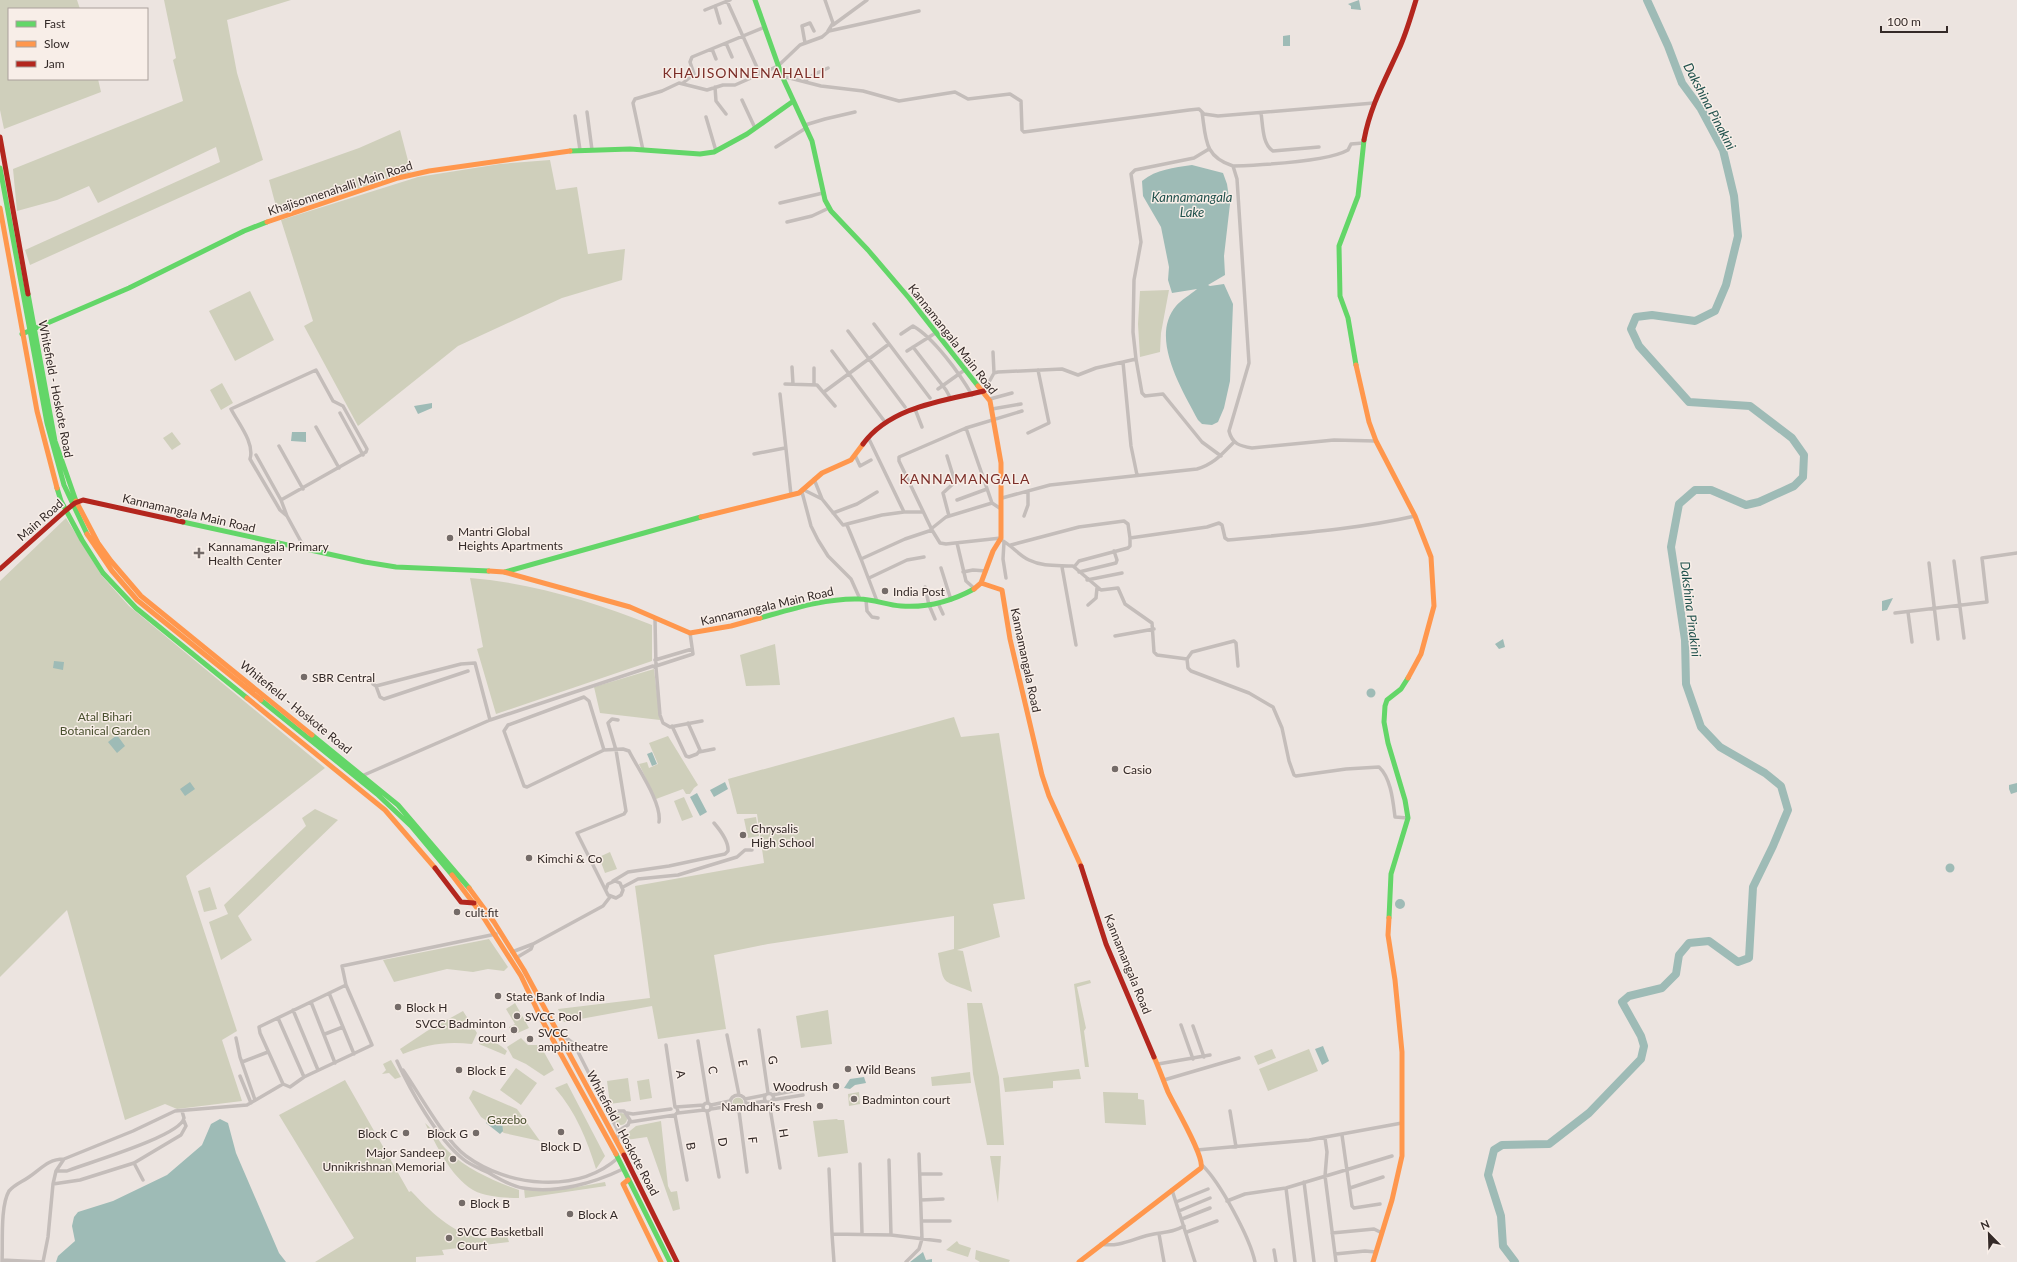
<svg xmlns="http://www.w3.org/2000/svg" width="2017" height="1262" viewBox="0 0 2017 1262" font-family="Lato,sans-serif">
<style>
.green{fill:#cfcfbb}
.water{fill:#9ebbb6}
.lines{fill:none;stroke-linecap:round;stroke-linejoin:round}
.river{stroke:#9ebbb6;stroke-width:8}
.street{stroke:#c4bdba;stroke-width:3.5}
.fast{stroke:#63d668;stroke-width:5}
.slow{stroke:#ff974d;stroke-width:5}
.jam{stroke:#b3261e;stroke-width:5}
.poi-dot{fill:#746b68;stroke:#f8eee8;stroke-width:1.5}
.labels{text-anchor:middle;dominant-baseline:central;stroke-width:3;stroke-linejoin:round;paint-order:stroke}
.street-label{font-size:12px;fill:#342a28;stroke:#f8eee8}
.poi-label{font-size:12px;fill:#342a28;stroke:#f8eee8;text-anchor:start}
.park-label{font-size:12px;fill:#49502e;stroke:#f8eee8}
.water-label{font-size:13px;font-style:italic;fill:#21524d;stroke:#f8eee8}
.quarter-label{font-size:14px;letter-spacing:1px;fill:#7c2e28;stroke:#f8eee8}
</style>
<rect width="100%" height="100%" fill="#ece4e0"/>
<path class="green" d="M0,0H77L80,9H9V79H98L101,92L4,129L0,110Z
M164,0H291L227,20L237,73L263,160L30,265L25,250L220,162L216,147L98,203L89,186L57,200L17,211L13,169L183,101L173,60L176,58Z
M400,130L411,172L278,214L269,180L359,148Z
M550,160L556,190L577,187L588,254L625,249L622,280L562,298L458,346L358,426L304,326L313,321L281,220L418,177L500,164Z
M1169,290L1161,333L1160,352L1140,357L1138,324L1140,291Z
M250,291L274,340L235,361L209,311Z
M222,383L233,403L221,410L210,390Z
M172,432L181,444L172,450L163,438Z
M66,518L102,576L129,606L325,768L186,876L237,1031L222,1040L242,1101L177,1109L165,1104L125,1120L67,910L0,977V581Z
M470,578C533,583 594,602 652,625V661L496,714L477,649L483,647Z
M775,644L780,685L746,686L740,655Z
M654,669L660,720L600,713L594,687Z
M954,717L961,737L999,733L1025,899L993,904L1000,937L957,950L963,951L972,992C942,979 944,988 938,953L954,949V916L768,944L714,955L726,1029L658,1039L652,1006L564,1022L558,1009L650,998L635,886L764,863L757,814H737L728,779Z
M668,736L698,785L694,788L690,794H686L683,789L656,799L639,764L647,762L649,768L658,764L649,743Z
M684,797L693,817L682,821L674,801Z
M315,809L338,820L238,916L252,940L221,960L209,922L228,914L224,905L306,826L302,818Z
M756,817L759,836L748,838L744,819Z
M610,852L617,869L605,873L599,857Z
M210,887L217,909L204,912L198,891Z
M489,939L508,967L504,971L488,969L473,972L447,969L394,982L383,960Z
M1090,980L1091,983L1077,987L1086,1028L1084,1031L1089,1067H1085L1074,984Z
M515,1003L529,1028L513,1035L509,1027L515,1024L506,1009Z
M967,1003H982L999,1077L1004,1145H987L973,1074Z
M828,1010L832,1044L801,1048L796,1016Z
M463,1011L477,1033L472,1044C447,1041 426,1044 403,1054L400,1049L427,1031Z
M521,1038L528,1045H540L554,1070L544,1076L526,1064L513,1058L507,1047Z
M483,1039C493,1040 499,1044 507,1051L505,1055L479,1044Z
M1272,1049L1276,1058L1258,1065L1254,1056Z
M1309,1049L1318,1071L1268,1091L1259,1069Z
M391,1060L401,1077L395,1079L389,1073L382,1074L386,1070L383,1064Z
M516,1068L537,1083L521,1105L500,1090Z
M1079,1069L1081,1079L1053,1081V1088L1005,1092L1003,1078Z
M970,1072L971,1083L932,1086L931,1077Z
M628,1078L631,1101L610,1104L607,1081Z
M649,1079L652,1098L640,1100L637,1081Z
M345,1080L409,1192L411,1191C429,1210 452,1233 479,1238C488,1239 499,1236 507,1236L509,1242L442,1250L444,1255L416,1257V1262H315L354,1238L279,1115Z
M567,1083L605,1156L596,1169C587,1140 576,1112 555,1088Z
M473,1090L517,1109L540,1141L504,1133L481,1117L469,1098Z
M859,1092L860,1104L849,1106L848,1094Z
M1103,1092L1138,1093V1099L1144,1100L1146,1125L1105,1123Z
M732.5 1103a5.5 5.5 0 1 1 11 0a5.5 5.5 0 1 1-11 0Z
M615 1119a6 6 0 1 1 12 0a6 6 0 1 1-12 0Z
M837,1119L838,1120H844L848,1153L818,1157L813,1121Z
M661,1121L668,1186L671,1192L677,1191L680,1209L673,1211L647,1137L626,1140L625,1135L636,1126Z
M425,1123C435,1131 439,1143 448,1151C468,1170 494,1181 519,1190V1198C506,1198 485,1197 473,1190C450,1176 437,1146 425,1123Z
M990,1156H1001L998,1203Z
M605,1182L606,1186L525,1198L524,1189L571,1188Z
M957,1241L959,1244L971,1248L968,1257L946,1250Z
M976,1250L1010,1260L1009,1262H980L975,1259Z"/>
<path class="water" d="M1359,0L1361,10L1351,9V6L1348,4Z
M1290,35V46H1283V36Z
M1192,165L1223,173L1227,184L1230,204L1224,256L1225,275L1208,285L1210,286L1224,284L1233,304L1230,381L1224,408L1218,422L1212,425L1202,424L1198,420C1183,391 1149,338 1176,306C1181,300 1190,295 1197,289L1172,293L1168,280L1169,267L1161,227L1143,196L1142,181C1157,169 1173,168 1192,165Z
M432,403V408L418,414L414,406Z
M292,432H306V442L291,441Z
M1893,598L1887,610L1882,611V601Z
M1503,639L1505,647L1499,649L1495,644Z
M54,661L64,662L63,670L53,668Z
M1366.5 693a4.5 4.5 0 1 1 9 0a4.5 4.5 0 1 1-9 0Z
M117,735L125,746L117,753L108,742Z
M652,752L657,764L652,766L647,754Z
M190,782L195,789L185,796L180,789Z
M725,782L728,789L714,797L710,790Z
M2017,783V792L2011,794L2009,789V785Z
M697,793L707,812L700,816L690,797Z
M1945.5 868a4.5 4.5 0 1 1 9 0a4.5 4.5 0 1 1-9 0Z
M1395 904a5 5 0 1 1 10 0a5 5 0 1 1-10 0Z
M1323,1046L1329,1061L1322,1065L1315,1049Z
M864,1077L866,1083L855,1085L850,1089L844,1088L850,1079Z
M220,1119L228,1123L236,1153L279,1253L286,1262H56L58,1256L75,1241L72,1226L74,1217L78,1212L113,1201L167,1175L202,1145L211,1124Z
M489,1119H497L502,1123L503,1131L500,1134L486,1123Z
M923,1252L926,1260L932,1259V1262H910Z"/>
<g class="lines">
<path class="river" d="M1515,1262L1503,1246L1501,1216L1488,1175L1494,1150L1502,1145L1549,1144L1589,1113L1641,1059L1644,1046L1641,1036L1622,1002L1629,996L1662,988L1676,974L1679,955L1689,943L1709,941L1738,962L1749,958L1753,887L1773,846L1788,810L1781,786L1765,773L1720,747L1701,727L1686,684L1685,640L1671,547L1679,504L1695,490H1711L1746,505L1759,502L1794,486L1803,477L1804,455L1792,438L1750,406L1689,402L1639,346L1631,329L1636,317L1652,315L1695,321L1715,311L1726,285L1738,236L1734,196L1723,150L1701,109L1682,83L1668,46L1647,0"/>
<path class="street" d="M825,0L833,23L828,31
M727,1L760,74L778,66L800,45L822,37L829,31L919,11
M715,6L720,23
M705,10L730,0
M833,25L867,0
M726,43L732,57
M805,43L802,26L810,23L814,31
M712,49L716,59
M782,76L821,86L863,91L899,101L955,92L968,99L1010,94L1021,101L1022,130L1024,132L1189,110L1199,109L1204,114L1218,116L1374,103
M804,81L815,74L828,68
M683,83L694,74L690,62L692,57L765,27
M715,87L716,101L726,114
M742,100L755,128
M587,112L592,150
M1202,112C1206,139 1204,157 1233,166L1237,179L1249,363L1229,431C1232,444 1240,446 1252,448L1334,440L1376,441
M1261,113C1263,125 1262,144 1273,151L1319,147
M575,116L580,150
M706,117L716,151
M805,125L825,119L855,112
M776,147L806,128
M643,150L633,103L635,99L662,91L679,83L707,90L723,85H735L760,74
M1233,166C1259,165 1327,162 1348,150L1351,144L1363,143
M780,203L823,193
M787,222L812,216L829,208
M874,324L930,398
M848,331L905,407
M901,334L913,326C934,338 960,374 972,395
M913,347L946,390L951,399
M832,351L885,422
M907,351L937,332
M993,352L994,373
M1136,359L1142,393L1145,396L1163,394L1202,442L1221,456
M792,367L793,384
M814,368V385
M785,384L817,385L835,406
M938,389L966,369
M984,391L994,373L998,372L1062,369L1078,375L1096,368L1123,362
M824,392L889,344
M780,394L791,495
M990,399L1012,393
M915,409L922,427
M992,409L1021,404
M340,413L363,455
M316,427L339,468
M966,428L992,503L1001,509
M1028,433L1049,423L1038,370
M868,437L904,512
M279,446L303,489
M754,454L785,448
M256,455L281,500L287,516L305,549
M855,455L860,466L871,460
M947,456L955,482L943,493L949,516
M1137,475L1131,446L1123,362L1136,359L1133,332L1134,280L1141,242L1131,174L1135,170L1194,158L1209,149
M814,479L822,499L843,525L882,515L904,512H923
M804,490L822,499
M802,492L811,526L818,540L828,556L851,579L860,599
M1002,498L1050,485L1197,469C1214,464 1222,454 1234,442
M281,500L366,452L367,449L343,406L333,401L316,370L231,409C238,423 255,443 250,459L280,510L287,516
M957,500L987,489
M833,513L857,504L877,492
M1024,516L1028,505V491
M847,525L861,559
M931,529L946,517L992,503
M1001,538L946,544L940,543L932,530L899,461V457L966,428L1022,411
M1001,540C1012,545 1018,555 1029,560C1043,567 1058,565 1073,566L1101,590L1118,588L1125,604L1152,623L1154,652L1157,655L1187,659L1188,668L1191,671L1249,693L1273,707L1282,728L1289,761L1294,775L1296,776L1346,769L1379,767C1391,778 1393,801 1395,817L1408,818
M1004,542L1003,559L1006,578
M957,543L966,581L975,589
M1011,545L1079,527L1124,521L1128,524L1130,538L1207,527L1219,523L1222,525L1225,538L1228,540C1290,534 1354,530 1415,516
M1954,561L1964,638
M1929,563L1938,639
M1062,567L1076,645
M1074,567L1079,561L1128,548L1130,546V538
M941,568L951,600
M963,572L973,570L986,571
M1079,572L1116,563L1117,560L1114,551
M869,578L907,560L924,557
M1087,580L1122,573
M925,587L929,605L935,619
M866,600L867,611L872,617L878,618
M877,601L861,559L905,539L932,530
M938,603L943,614
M1088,605L1096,598L1097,588
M1908,612L1912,642
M1895,613L1987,602L1982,558L2017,553
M655,619L656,667
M1115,636L1154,629
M1187,659L1192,652L1234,641L1236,643L1238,666
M655,660L692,649
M656,666L693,654L690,633
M370,677L373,684L376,686L461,664L475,663L490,720
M376,686L380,697L384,699L468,671
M672,726L686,756L689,757L697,754L700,750L688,723
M604,750L527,787L524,786L504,731L508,725L584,697L589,701L604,750L623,749L629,751C638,769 662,803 659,822
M699,752L714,749
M364,775L490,720L653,666L656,668L660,715L663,723L670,727L702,721
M613,881L628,872L669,866L725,854L728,851C729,841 720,830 714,823
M623,887L638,879L678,875L737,857L745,850H752
M606,889L608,884L615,881L620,883L623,890L621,895L616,898L608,895L577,833L624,814L626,811L616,750L608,723L612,719L618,720
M533,944L603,906L610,897
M512,952L533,944L531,949L516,958
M329,993L354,1054
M311,1002L335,1063
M293,1010L318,1070
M278,1018L304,1077
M1181,1025L1193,1059
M1193,1026L1204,1057
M759,1030L768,1093
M560,1033L574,1044L618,1131
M325,1034L343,1027
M727,1035L739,1095
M236,1038L240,1057L255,1100
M698,1041L708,1103
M666,1045L675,1107
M397,1061C410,1090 437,1138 463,1159C470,1165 481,1169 489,1173C499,1179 511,1186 523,1188C556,1194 594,1183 623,1169
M242,1062L268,1052
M1158,1064L1210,1055
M403,1070C419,1093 445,1141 466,1156C508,1187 577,1194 618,1158
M240,1076L251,1103
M1164,1080L1239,1058
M283,1084L290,1087L304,1077L372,1045L346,985L342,966L496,934
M764.5 1098a4.5 4.5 0 1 1 9 0a4.5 4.5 0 1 1-9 0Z
M730 1103a8 8 0 1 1 16 0a8 8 0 1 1-16 0Z
M772,1095L803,1089
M745,1099L765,1095
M772,1100L803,1095
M769,1102L780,1168
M703 1107a4 4 0 1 1 8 0a4 4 0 1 1-8 0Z
M746,1104L765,1101
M711,1105L730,1101
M676,1107L704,1105
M711,1109L731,1106
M707,1111L719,1177
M739,1111L747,1172
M1230,1111L1236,1147
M627,1113L633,1114L671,1109
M678,1113L704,1110
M611,1114L618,1111H624L630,1120L628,1125L618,1131V1140
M675,1115L687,1180
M630,1122L675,1115L678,1112L677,1108
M1342,1135L1352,1206L1354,1208L1380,1204
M1325,1138L1327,1152L1325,1176L1336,1262
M1197,1150L1309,1140L1402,1123
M889,1160L891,1235
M134,1163L143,1180
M860,1164L862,1233
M1202,1165C1220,1182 1250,1238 1255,1262
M829,1169L832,1234L891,1235L940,1241
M56,1171H67C87,1163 181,1136 184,1118L182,1111
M920,1174H941
M1304,1182L1314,1262
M53,1184L80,1180L134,1163L181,1135L186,1126L184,1121
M1286,1188L1295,1262
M1350,1188L1383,1177
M1172,1190L1195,1262
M921,1200L943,1199
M1227,1201L1245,1194L1286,1188L1392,1156
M1176,1202L1208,1189
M1179,1211L1210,1198
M1182,1219L1210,1208
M923,1221H950
M1187,1232L1217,1221
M1332,1233L1374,1229L1382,1233
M832,1234L834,1262
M1159,1234L1164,1262
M1101,1244C1120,1248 1136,1237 1154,1234C1166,1232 1174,1232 1184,1226
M1274,1250L1276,1262
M1335,1254L1365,1251L1376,1252
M2,1260L43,1262
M2,1262C3,1244 0,1206 9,1191C15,1184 22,1182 29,1177C41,1169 48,1159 64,1159
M43,1262L48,1237L53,1184L56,1171L64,1159L133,1131L175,1111L247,1105L283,1084L260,1033L259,1027L346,985
M906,1262L919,1249L922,1239L919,1154"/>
<path class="fast" d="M755,0L782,76L812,141L825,200L831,211L868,250L909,298L978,386
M570,151L630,149L700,154L714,152L747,134L792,102
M0,168L47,423L64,485L87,534
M28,294L55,441L76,501
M22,334L129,288L244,231L267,222
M1356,365L1348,318L1340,296L1339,246L1358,196L1364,140
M57,488L61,501L82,540L103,573L136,608L247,698
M183,522L365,562L396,567L489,571
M505,572L701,517
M760,618C792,609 826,598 859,599C873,599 887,605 901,606C927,608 952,601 974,589
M261,700L377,794L411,826L452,875
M312,735L398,805L469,888
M1389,918L1391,874L1408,818L1405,800L1388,743L1384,722L1385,706L1387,700L1401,689L1408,678
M616,1154L670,1262"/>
<path class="slow" d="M0,208L37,411L57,488
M267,222L398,178L429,171L570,151
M1356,365L1369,422L1376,441L1415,516L1431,557L1434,606L1421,654L1408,678
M76,501L98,543L111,561L141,596L312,735
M701,517L799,493L822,473L851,460L863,444
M87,534L112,571L137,600L261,700
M489,571L504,572L630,607L690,633L731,626L760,618
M981,583L1002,590L1010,639L1042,775L1049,796L1081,866
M974,589L981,583L993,551L1001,538V463L990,401L978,386
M247,698L385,810L435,868
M452,875L480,912L521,976L542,1020L616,1154
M469,888L494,922L524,970L624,1155
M628,1180L623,1184L661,1262
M1079,1262L1201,1168C1205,1157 1174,1105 1168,1092C1163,1080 1159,1068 1154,1057
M1373,1262L1392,1200L1402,1156V1052L1395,980L1388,935L1389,918"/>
<path class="jam" d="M0,137L28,294
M1364,140C1370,107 1385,80 1399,49C1406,34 1411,16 1416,0
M863,444C890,407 942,401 984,391
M0,569L65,511L75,503L83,500L183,522
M1081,866L1106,944L1154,1057
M435,868L461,902L474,903
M624,1155L677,1262"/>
</g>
<g class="poi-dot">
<circle cx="450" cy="538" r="4"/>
<path d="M197 547h4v4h4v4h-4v4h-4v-4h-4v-4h4z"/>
<circle cx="885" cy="591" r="4"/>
<circle cx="304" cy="677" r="4"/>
<circle cx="1115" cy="769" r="4"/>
<circle cx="743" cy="835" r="4"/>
<circle cx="529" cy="858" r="4"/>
<circle cx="457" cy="912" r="4"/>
<circle cx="498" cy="996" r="4"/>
<circle cx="398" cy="1007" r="4"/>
<circle cx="517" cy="1016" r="4"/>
<circle cx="514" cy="1030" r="4"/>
<circle cx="530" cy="1039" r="4"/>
<circle cx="848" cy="1069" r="4"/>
<circle cx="459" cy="1070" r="4"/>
<circle cx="836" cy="1086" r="4"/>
<circle cx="854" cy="1099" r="4"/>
<circle cx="820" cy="1106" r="4"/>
<circle cx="561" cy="1132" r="4"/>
<circle cx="406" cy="1133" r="4"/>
<circle cx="476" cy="1133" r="4"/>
<circle cx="453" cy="1159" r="4"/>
<circle cx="462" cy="1203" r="4"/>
<circle cx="570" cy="1214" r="4"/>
<circle cx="449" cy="1238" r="4"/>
</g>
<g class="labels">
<g class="street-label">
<text transform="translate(340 188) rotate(-18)">Khajisonnenahalli Main Road</text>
<text transform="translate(953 339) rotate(52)">Kannamangala Main Road</text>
<text transform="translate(56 389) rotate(79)">Whitefield - Hoskote Road</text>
<text transform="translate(189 513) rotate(13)">Kannamangala Main Road</text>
<text transform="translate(40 520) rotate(-41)">Main Road</text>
<text transform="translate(767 606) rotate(-13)">Kannamangala Main Road</text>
<text transform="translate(1026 660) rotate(78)">Kannamangala Road</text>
<text transform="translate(296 707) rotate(39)">Whitefield - Hoskote Road</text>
<text transform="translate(1128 964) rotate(68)">Kannamangala Road</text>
<text transform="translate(773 1060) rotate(82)">G</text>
<text transform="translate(743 1063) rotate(79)">E</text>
<text transform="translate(713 1070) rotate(81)">C</text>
<text transform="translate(681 1074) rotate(81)">A</text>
<text transform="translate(623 1133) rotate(62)">Whitefield - Hoskote Road</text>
<text transform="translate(784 1133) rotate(81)">H</text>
<text transform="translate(753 1140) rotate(83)">F</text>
<text transform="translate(723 1142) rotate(80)">D</text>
<text transform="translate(691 1146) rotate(80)">B</text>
</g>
<g class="poi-label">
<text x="458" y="531">Mantri Global<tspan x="458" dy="14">Heights Apartments</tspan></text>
<text x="208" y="546">Kannamangala Primary<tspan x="208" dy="14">Health Center</tspan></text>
<text x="893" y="591">India Post</text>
<text x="312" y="677">SBR Central</text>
<text x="1123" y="769">Casio</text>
<text x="751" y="828">Chrysalis<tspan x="751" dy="14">High School</tspan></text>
<text x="537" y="858">Kimchi &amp; Co</text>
<text x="465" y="912">cult.fit</text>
<text x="506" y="996">State Bank of India</text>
<text x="406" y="1007">Block H</text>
<text x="525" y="1016">SVCC Pool</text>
<text x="506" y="1023" text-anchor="end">SVCC Badminton<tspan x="506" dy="14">court</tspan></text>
<text x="538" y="1032">SVCC<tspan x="538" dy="14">amphitheatre</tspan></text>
<text x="856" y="1069">Wild Beans</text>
<text x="467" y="1070">Block E</text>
<text x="828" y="1086" text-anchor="end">Woodrush</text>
<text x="862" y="1099">Badminton court</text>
<text x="812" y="1106" text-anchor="end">Namdhari's Fresh</text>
<text x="398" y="1133" text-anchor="end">Block C</text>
<text x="468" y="1133" text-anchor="end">Block G</text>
<text x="561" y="1146" text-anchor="middle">Block D</text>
<text x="445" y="1152" text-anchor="end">Major Sandeep<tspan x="445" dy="14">Unnikrishnan Memorial</tspan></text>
<text x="470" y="1203">Block B</text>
<text x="578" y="1214">Block A</text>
<text x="457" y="1231">SVCC Basketball<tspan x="457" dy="14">Court</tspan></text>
</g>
<g class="park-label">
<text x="105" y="716">Atal Bihari<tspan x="105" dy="14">Botanical Garden</tspan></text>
<text x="507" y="1119">Gazebo</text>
</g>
<g class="water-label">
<text transform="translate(1710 106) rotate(62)">Dakshina Pinakini</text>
<text x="1192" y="197">Kannamangala<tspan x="1192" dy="15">Lake</tspan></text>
<text transform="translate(1691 609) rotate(83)">Dakshina Pinakini</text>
</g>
<g class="quarter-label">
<text x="744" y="72">KHAJISONNENAHALLI</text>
<text x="965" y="478">KANNAMANGALA</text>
</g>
</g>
<rect x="8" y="8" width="140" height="72" fill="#f8eee8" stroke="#aaa09b"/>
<rect x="16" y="21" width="20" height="6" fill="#63d668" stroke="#aaa09b"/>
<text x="44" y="28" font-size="12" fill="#342a28">Fast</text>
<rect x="16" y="41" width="20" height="6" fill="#ff974d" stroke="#aaa09b"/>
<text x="44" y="48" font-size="12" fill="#342a28">Slow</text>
<rect x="16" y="61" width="20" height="6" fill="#b3261e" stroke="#aaa09b"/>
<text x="44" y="68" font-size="12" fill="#342a28">Jam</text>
<g transform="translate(1989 1234) rotate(337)" stroke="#f8eee8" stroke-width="3" paint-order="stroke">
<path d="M0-3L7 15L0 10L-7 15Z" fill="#342a28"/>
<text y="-6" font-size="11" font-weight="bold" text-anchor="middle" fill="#342a28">N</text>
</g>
<path d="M1881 26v6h66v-6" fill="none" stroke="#342a28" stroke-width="2"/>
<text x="1887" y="26" font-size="12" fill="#342a28" stroke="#f8eee8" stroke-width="3" paint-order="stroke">100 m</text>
</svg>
